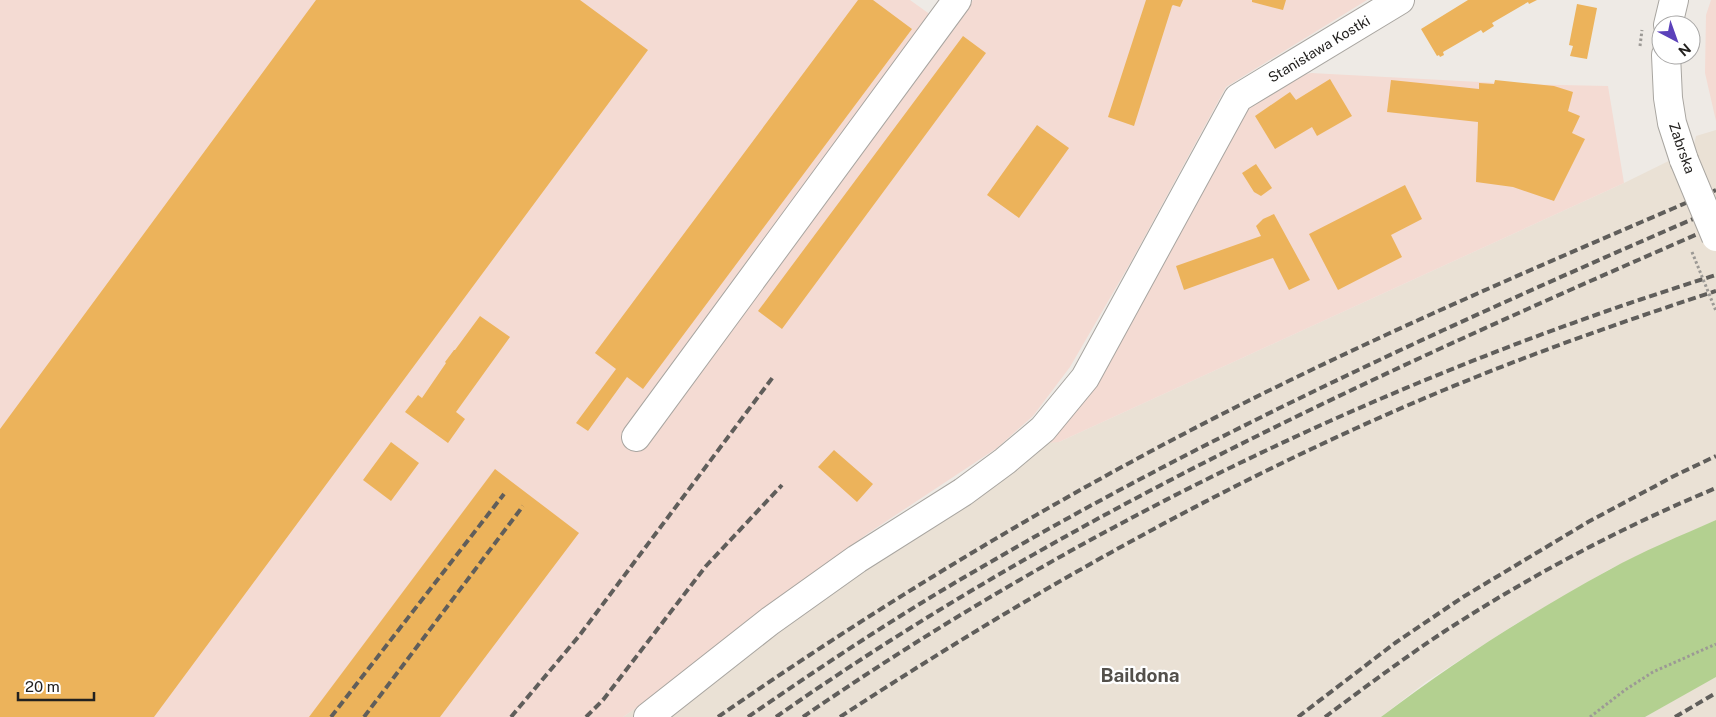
<svg xmlns="http://www.w3.org/2000/svg" width="1716" height="717" viewBox="0 0 1716 717" font-family="'Public Sans',sans-serif">
<style>
.built{fill:#eae1d5}
.industrial{fill:#f4dbd3}
.green{fill:#b3d090}
.building{fill:#ecb35b}
.lines{fill:none;stroke-linecap:round;stroke-linejoin:round}
.minor-casing{stroke:#a8a5a0;stroke-width:30}
.path{stroke:#9c9995;stroke-width:3;stroke-dasharray:2.5 2.5;stroke-linecap:butt}
.minor{stroke:#fff;stroke-width:28}
.rail{stroke:#605e5b;stroke-width:4;stroke-dasharray:8 4;stroke-linecap:butt}
.minor-bridge-casing{stroke:#a8a5a0;stroke-width:30;stroke-linecap:butt}
.path-bridge{stroke:#9c9995;stroke-width:3;stroke-dasharray:2.5 2.5;stroke-linecap:butt}
.minor-bridge{stroke:#fff;stroke-width:28}
.labels{text-anchor:middle;dominant-baseline:central;stroke-width:4.5;stroke-linejoin:round;paint-order:stroke}
.street-label{font-size:14px;fill:#23211f;stroke:#fff}
.district-label{font-size:19px;font-weight:bold;fill:#53504b;stroke:#fff}
</style>
<rect width="100%" height="100%" fill="#eeeae5"/>
<path class="built" d="M1716,130V520L1610,569L1514,625L1426,682L1381,717H623L1043,429L1059,442L1624,183L1693,149L1696,136Z
M1716,677V717H1645L1704,683Z"/>
<path class="industrial" d="M0,0H910L952,30L973,0H1367L1226,87L1132,260L1070,367L1033,416L997,448L867,534L767,609L698,665L623,717H0Z
M1711,0H1716V121L1705,73L1706,15Z
M1311,73L1517,84L1608,86L1624,183L1059,442L1046,443L1259,86Z"/>
<path class="green" d="M1716,520V677L1645,717H1381C1453,662 1530,613 1609,570C1643,551 1680,536 1716,520Z"/>
<path class="building" d="M316,0H580L648,50L154,717H0V429Z
M858,0H873L912,29L643,389L627,377L588,431L576,423L616,369L595,353Z
M1146,0H1183L1180,7L1173,5L1172,6L1134,126L1108,117Z
M1252,0H1286L1283,10L1252,2Z
M1468,0H1537L1529,4L1528,2L1492,23L1494,26L1483,33L1481,30L1443,52L1444,55L1440,57L1439,55L1437,56L1421,29Z
M1577,4L1597,8L1587,59L1570,56L1573,46L1569,45Z
M963,36L986,53L782,329L758,311Z
M1330,79L1352,116L1317,136L1312,127L1275,149L1255,116L1290,92L1296,100Z
M1391,80L1479,89V83L1494,84L1495,80L1554,86L1573,92L1568,111L1580,116L1572,133L1585,139L1554,201L1513,187L1476,182L1478,122L1387,112Z
M1037,125L1069,148L1019,218L987,195Z
M1256,164L1272,188L1261,196L1254,192L1242,173Z
M1405,185L1422,219L1391,235L1402,257L1338,290L1309,234Z
M1274,214L1310,280L1289,290L1273,258L1184,290L1176,266L1261,236L1256,226L1263,219Z
M480,316L510,337L456,412L465,419L448,443L405,412L418,395L422,398L446,363L445,362L454,350H455Z
M391,442L419,463L391,501L363,480Z
M834,450L873,484L857,502L818,467Z
M495,469L579,533L440,717H309Z"/>
<g class="lines">
<g class="minor-casing">
<path id="minor" d="M1668,25L1674,0
M1666,55L1668,98L1672,123L1684,160
M636,437L957,0
M648,717L770,621L857,559L963,492L1005,461L1043,429L1085,378L1238,98L1400,0"/>
</g>
<path class="path" d="M1640,46L1642,30
M1590,717L1625,690L1653,672L1716,644"/>
<use href="#minor" class="minor"/>
<path class="rail" d="M331,717L504,494
M364,717L523,506
M511,717L579,636L773,377
M586,717L603,700L706,566L782,485
M718,717C855,622 997,534 1144,455C1329,355 1523,273 1716,190
M748,717C822,666 897,616 975,571C1212,432 1464,318 1716,209
M776,717C1066,513 1392,367 1716,226
M803,717C1083,524 1392,376 1716,275
M840,717C1031,592 1232,478 1444,390C1533,353 1624,321 1716,291
M1298,717L1395,643L1463,597L1588,522L1674,476L1716,456
M1325,717C1364,688 1404,658 1445,631C1530,576 1622,527 1716,488
M1675,717L1716,693"/>
<g class="minor-bridge-casing">
<path id="minor-bridge" d="M1684,160L1716,237"/>
</g>
<path class="path-bridge" d="M1692,252L1716,311"/>
<use href="#minor-bridge" class="minor-bridge"/>
</g>
<g class="labels">
<g class="street-label">
<text transform="translate(1319 49) rotate(-31)">Stanisława Kostki</text>
<text transform="translate(1682 148) rotate(71)">Zabrska</text>
</g>
<g class="district-label">
<text x="1140" y="675">Baildona</text>
</g>
</g>
<g transform="translate(1676 40) rotate(139)"><circle r="24" fill="#ffffff" stroke="#a7a6a5"/>
<path d="M0-4L9 19L0 12L-9 19Z" fill="#5b41ba"/>
<text y="-8" font-size="14" font-weight="bold" text-anchor="middle" fill="#23211f">N</text>
</g>
<path d="M18 692v8h76v-8" fill="none" stroke="#23211f" stroke-width="2.5"/>
<text x="25" y="692" font-size="15" fill="#23211f" stroke="#ffffff" stroke-width="4" paint-order="stroke">20 m</text>
</svg>
